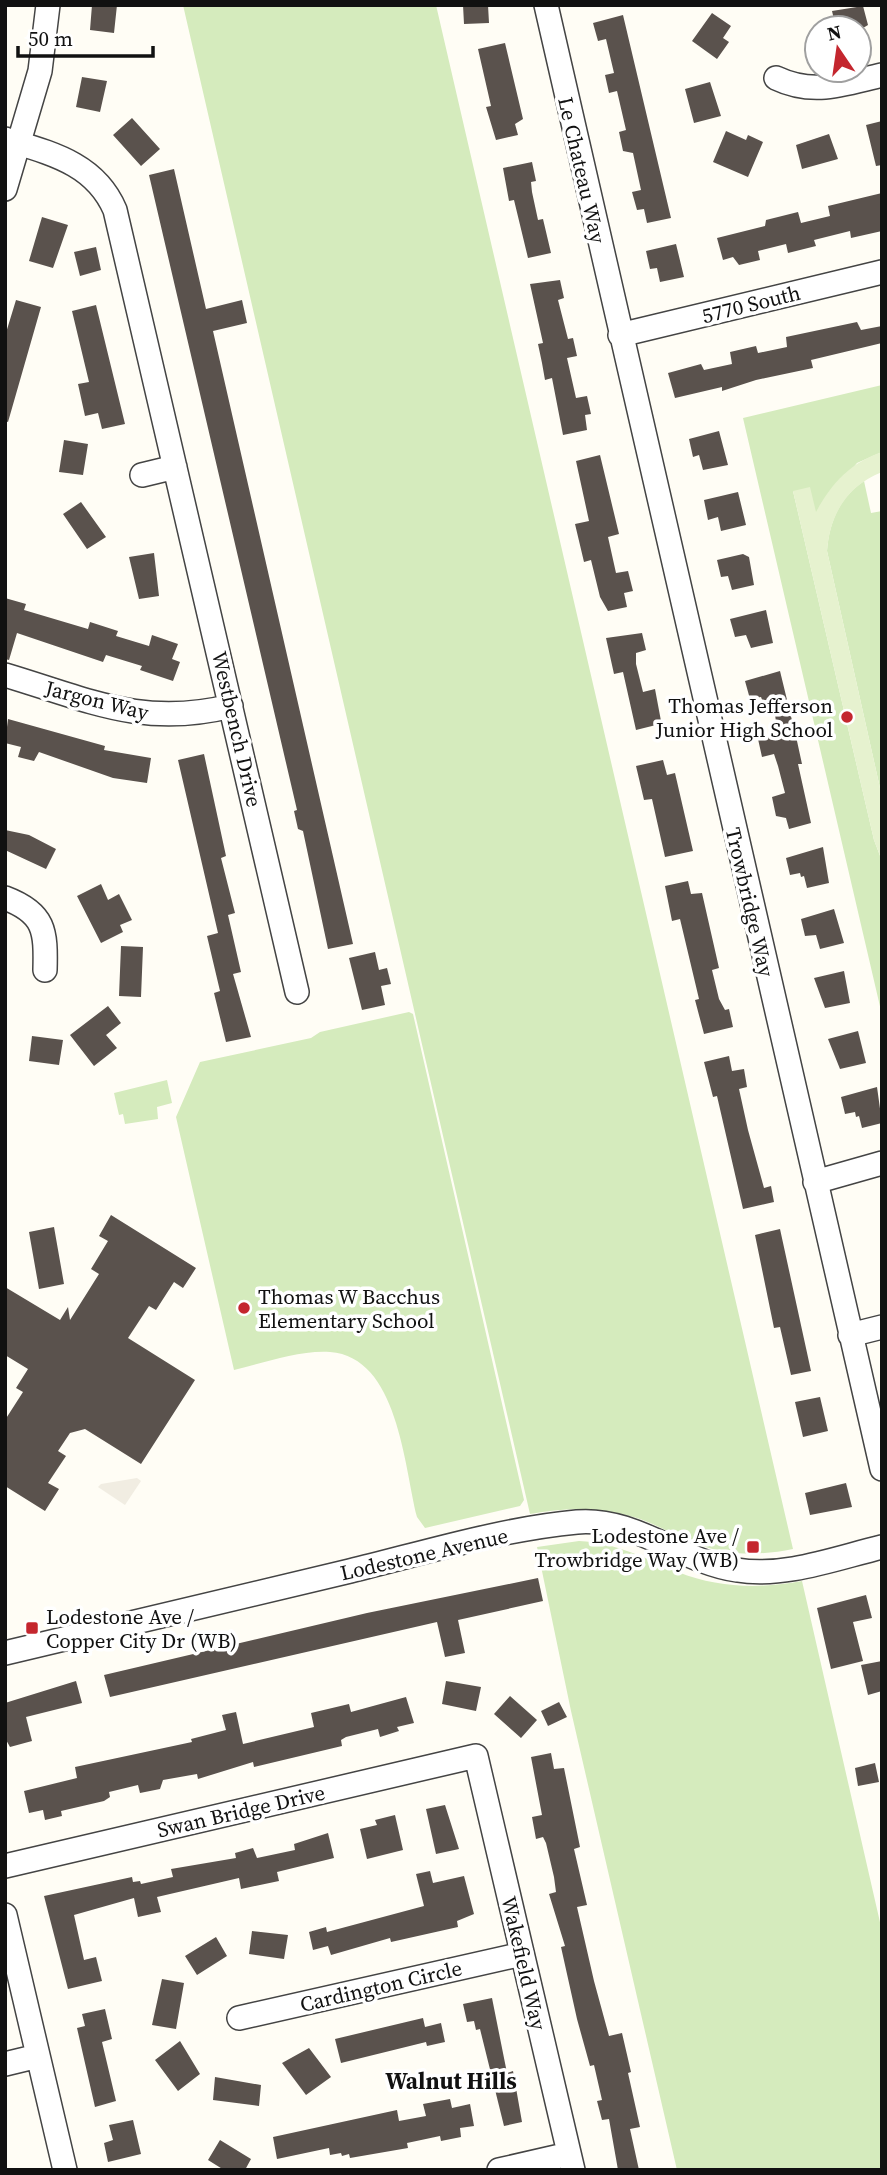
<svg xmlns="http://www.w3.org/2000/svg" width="887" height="2175" viewBox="0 0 887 2175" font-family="'Source Serif 4',serif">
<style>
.green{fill:#d5ebbd}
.pitch{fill:#e6f2cf}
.plaza{fill:#f1ede2}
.building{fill:#5a524d}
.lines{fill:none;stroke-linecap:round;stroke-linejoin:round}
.minor-casing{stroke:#444;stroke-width:26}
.minor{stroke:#fff;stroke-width:23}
.poi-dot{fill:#c4262e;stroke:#fff;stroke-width:2.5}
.labels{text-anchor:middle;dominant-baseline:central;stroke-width:7;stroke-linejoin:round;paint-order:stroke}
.street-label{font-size:21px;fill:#111;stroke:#fff}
.poi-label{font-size:21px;fill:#111;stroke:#fff;text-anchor:end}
.neighbourhood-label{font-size:23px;font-weight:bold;fill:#111;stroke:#fff}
</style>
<rect width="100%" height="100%" fill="#fffdf5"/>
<path class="green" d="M183,5H436L793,1549C759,1556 724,1556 692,1542C673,1535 656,1524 637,1518C601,1507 567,1507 530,1514Z
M882,385V452L857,463L816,513L793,491L874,840L882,861V1015L743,418Z
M864,481L871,513L882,511V797L827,551C829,522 840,497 864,481Z
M409,1012L413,1014L524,1500L520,1506L425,1528L417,1517C404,1465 398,1357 330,1352C299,1350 264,1363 234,1370L176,1117L200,1062L311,1038L320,1032Z
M167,1080L172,1103L157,1107L158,1119L125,1124L123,1114L119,1115L114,1093Z
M579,1541C617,1543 644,1558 678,1572C718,1588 760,1589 802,1581L882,1931V2170H677L571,1711L537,1547Z"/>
<path class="pitch" d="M882,452V472C847,486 830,514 827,551L882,797V861L874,840L793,491L810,487L816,512C831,484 851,462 882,452Z"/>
<path class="plaza" d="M137,1478L141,1481L125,1505L98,1487L101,1484Z"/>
<path class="building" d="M92,5H117L114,33L90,30Z
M463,5H488L489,23L464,24Z
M863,6L868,25L863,28H836L832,11Z
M712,13L731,26L723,38L729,42L717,59L692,41Z
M623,15L671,218L647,223L644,209L637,210L632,192L641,190L633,153L623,151L619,132L626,130L617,91L609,93L605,75L614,73L606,39L598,41L593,23Z
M505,43L523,119L515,124L518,135L496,140L486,107L491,106L478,49Z
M82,77L107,81L100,112L76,107Z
M710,82L721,116L694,123L685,89Z
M132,118L160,149L141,166L113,135Z
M882,121V165L876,166L866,125Z
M726,131L746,140L748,135L763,142L748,177L713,162Z
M829,134L838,159L802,169L796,145Z
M532,162L536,181L531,182L532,192L538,220L543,219L551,253L528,258L514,200L509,201L503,168Z
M174,169L206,309L242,300L247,323L213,331L353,944L328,949L303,831L298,829L294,811L297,810L149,175Z
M882,193V231L851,238L850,231L814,240L816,246L788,253L786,244L758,251L760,260L739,265L733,257L723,260L717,238L765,226L766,220L798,212L801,223L830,216L828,206Z
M42,217L68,225L53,268L29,261Z
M676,244L684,277L660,282L657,268L650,269L646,251Z
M96,247L101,270L80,276L74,252Z
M560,280L564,298L558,300L568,339L573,338L577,356L567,358L576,398L587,396L591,414L585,415L587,430L563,435L552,378L545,380L542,363L538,344L543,343L530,284Z
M16,300L41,307L8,422L5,421V336Z
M96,305L125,424L102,429L98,413L85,416L78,384L89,382L72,311Z
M857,322L861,330L882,326V343L811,360L813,368L756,380L722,391V387L675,398L668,373L701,364L704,370L732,364L730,352L756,346L758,353L787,347L786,337Z
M719,431L728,465L703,470L699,455L693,457L689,439Z
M64,440L88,444L83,475L59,472Z
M600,455L619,534L608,537L616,573L628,571L633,591L624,593L627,607L608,611L600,597L591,560L584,562L575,524L589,521L576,461Z
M738,492L746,525L721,531L718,517L708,520L704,500Z
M81,502L106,537L87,549L63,514Z
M154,553L159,596L139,599L129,557Z
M743,554L749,557L754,585L732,590L728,576L721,577L717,560Z
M5,598L26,604L24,610L88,629L90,622L118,631L116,636L149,646L152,635L178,644L172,659L180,662L173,681L140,670L142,666L106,655L103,662L17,633L9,660L5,659Z
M766,610L773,643L751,648L746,635L735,637L730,619Z
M642,633L646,650L636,653V664L643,692L655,689L661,721L660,724L636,730L623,672L614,674L606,638Z
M780,671L797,741L802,764H798L811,823L789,829L786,818L776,816L772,797L785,793L778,766L774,754L762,757L758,739L778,735L774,708L766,710L761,697L750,699L745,681Z
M8,719L105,746L104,750L151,758L147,783L113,778L39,752L34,761L18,757L21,747L5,743Z
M204,754L226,856L221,858L235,913L228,915L241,972L233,974L251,1037L226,1042L214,993L220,991L207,936L218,933L178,760Z
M663,760L667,775L675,773L693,851L665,857L652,799L644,800L636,766Z
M5,830L29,835L56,849L46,869L5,850Z
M823,847L829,883L807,888L804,876L801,877L800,873L790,875L786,858Z
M688,881L691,894L702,893L719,968L712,970L719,999L725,1010L729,1009L733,1027L704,1034L695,1000L699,999L680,919L672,921L665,886Z
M101,884L108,900L119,894L132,920L120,925L123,932L101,943L77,896Z
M834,909L844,943L820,949L816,935L805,936L801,919Z
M121,946L143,947L141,997L119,996Z
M375,952L379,970L387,968L391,984L381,986L385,1005L362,1010L349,958Z
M844,971L850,1003L825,1008L814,978Z
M108,1006L121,1023L106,1035L117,1048L94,1066L70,1035Z
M858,1031L866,1063L840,1069L828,1039Z
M32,1036L63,1040L59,1065L29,1061Z
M729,1056L732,1071L744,1069L747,1087L739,1089L748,1130L764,1188L771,1186L774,1202L743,1209L717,1096L713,1097L704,1062Z
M877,1087L882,1123L862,1128L859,1116L856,1117L855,1112L845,1114L841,1097Z
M111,1215L196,1268L183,1288L174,1282L156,1310L149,1306L128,1338L195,1380L141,1464L85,1429L70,1433L58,1451L66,1456L48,1483L59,1489L45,1511L5,1486V1420L23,1392L16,1388L28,1369L5,1355V1287L60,1320L68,1307L70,1320L99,1274L91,1269L108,1241L99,1236Z
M54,1227L64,1284L39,1289L29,1232Z
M780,1229L811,1371L791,1375L780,1327L774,1328L755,1235Z
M820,1397L828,1431L803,1437L795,1402Z
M846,1483L852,1507L810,1515L805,1493Z
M538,1578L543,1601L458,1620L465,1653L445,1657L437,1622L110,1697L104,1675L367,1613Z
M866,1595L872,1618L853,1622L863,1661L831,1669L817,1608Z
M882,1661V1691L868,1695L861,1665Z
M76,1681L82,1703L26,1717L32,1741L10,1747L5,1738V1703Z
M446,1681L481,1687L476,1711L442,1704Z
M510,1696L537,1720L521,1738L494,1714Z
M406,1697L414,1723L397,1727L399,1731L380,1737L378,1729L346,1737L341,1740L342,1746L254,1767L253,1762L198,1779L197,1774L163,1780L160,1789L140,1793L138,1785L109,1792L110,1797L104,1801L61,1811L62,1816L45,1820L43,1810L29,1813L24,1791L77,1778L75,1767L192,1742L191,1739L226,1730L222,1715L236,1712L243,1744L314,1727L311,1713L349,1704L351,1712Z
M559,1702L567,1717L548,1726L541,1711Z
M551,1753L554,1769L564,1768L580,1847L574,1849L587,1905L577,1907L594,1981L609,2036L622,2033L631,2072L628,2073L640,2127L630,2129L639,2170H618L609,2119L602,2120L597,2101L602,2100L594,2065L590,2066L577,2019L561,1947L565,1946L549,1894L556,1892L554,1877L546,1843L543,1837L536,1839L532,1817L542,1815L531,1757Z
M875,1763L879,1782L858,1786L855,1768Z
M445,1805L459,1849L436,1854L426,1809Z
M395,1815L403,1850L367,1859L360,1829L377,1825L375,1820Z
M328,1833L334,1858L277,1872L279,1881L241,1889L239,1878L157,1897L161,1912L138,1917L134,1898L74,1915L84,1960L96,1957L102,1981L68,1989L44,1896L132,1877L133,1882L140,1881L141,1884L173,1877L171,1869L236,1858L235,1853L253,1848L257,1858L295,1850L294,1844Z
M430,1871L433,1883L464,1876L474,1914L457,1921L458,1927L391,1942L390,1938L331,1955L328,1946L313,1950L309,1932L326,1927L327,1932L424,1906L416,1874Z
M252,1931L288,1935L284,1959L249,1954Z
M216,1937L227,1956L197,1975L185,1956Z
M162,1979L184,1983L176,2029L152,2025Z
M492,1998L507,2073L513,2071L522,2122L504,2126L480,2029L476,2030L474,2021L467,2022L463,2004Z
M105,2009L112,2039L102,2042L116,2101L95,2107L77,2028L85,2026L82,2014Z
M423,2018L425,2027L441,2023L445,2042L427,2046L426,2042L341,2063L335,2039Z
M180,2041L200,2074L178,2091L155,2060Z
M309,2048L331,2077L306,2095L282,2063Z
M215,2077L261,2085L259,2106L213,2100Z
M450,2099L452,2108L470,2104L474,2126L460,2128L461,2137L441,2141L440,2136L407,2143L408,2148L350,2158L349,2154L342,2156L341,2153L330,2155L329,2148L277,2159L273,2137L397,2110L399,2121L426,2116L423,2104Z
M133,2120L141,2154L108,2162L104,2143L113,2140L109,2125Z
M220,2140L251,2159L245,2170H224L208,2160Z"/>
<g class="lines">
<g class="minor-casing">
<path id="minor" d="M546,5L882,1469
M776,78C814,96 843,84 882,75
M5,139C50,153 95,163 115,210L297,992
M5,189L40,71L48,5
M620,335L882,272
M142,475L175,467
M5,675C89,700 143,728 231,706
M5,898C45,913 46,931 45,970
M815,1182L882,1163
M850,1335L882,1327
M5,1653C120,1626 235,1599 350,1571C424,1553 501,1529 577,1522C635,1517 681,1562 737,1570C784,1578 836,1558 882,1547
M5,1866L476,1756L573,2170
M5,1915L65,2170
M239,2018L522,1954
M5,2064L38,2056
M499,2170L569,2154"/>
</g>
<use href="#minor" class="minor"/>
</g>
<g class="poi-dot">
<circle cx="847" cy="717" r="7"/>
<circle cx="244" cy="1308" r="7"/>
<rect x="746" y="1540" width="14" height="14" rx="3.5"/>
<rect x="25" y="1621" width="14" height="14" rx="3.5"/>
</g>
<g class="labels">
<g class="street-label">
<text transform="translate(582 170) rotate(77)">Le Chateau Way</text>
<text transform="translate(751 304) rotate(-14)">5770 South</text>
<text transform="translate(97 700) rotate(14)">Jargon Way</text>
<text transform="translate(237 729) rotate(77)">Westbench Drive</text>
<text transform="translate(750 902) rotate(77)">Trowbridge Way</text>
<text transform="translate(424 1554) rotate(-13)">Lodestone Avenue</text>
<text transform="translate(241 1811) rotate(-13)">Swan Bridge Drive</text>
<text transform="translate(524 1963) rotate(77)">Wakefield Way</text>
<text transform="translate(381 1986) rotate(-13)">Cardington Circle</text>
</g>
<g class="poi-label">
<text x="833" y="705">Thomas Jefferson<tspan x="833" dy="24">Junior High School</tspan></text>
<text x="258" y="1296" text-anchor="start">Thomas W Bacchus<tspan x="258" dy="24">Elementary School</tspan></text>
<text x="739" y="1535">Lodestone Ave /<tspan x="739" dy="24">Trowbridge Way (WB)</tspan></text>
<text x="46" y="1616" text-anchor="start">Lodestone Ave /<tspan x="46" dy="24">Copper City Dr (WB)</tspan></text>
</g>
<g class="neighbourhood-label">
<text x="451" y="2081">Walnut Hills</text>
</g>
</g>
<rect width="887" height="2175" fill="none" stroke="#111111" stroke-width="14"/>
<g transform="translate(838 49) rotate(347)"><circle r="33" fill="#ffffff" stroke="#a0a0a0" stroke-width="2"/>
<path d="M0-5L12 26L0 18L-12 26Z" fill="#c4262e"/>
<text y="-10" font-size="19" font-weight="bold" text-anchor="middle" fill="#111111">N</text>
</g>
<path d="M18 46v10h135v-10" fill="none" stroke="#111111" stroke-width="3.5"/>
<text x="28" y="46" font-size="21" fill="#111111" stroke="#ffffff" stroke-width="5" paint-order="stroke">50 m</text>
</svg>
